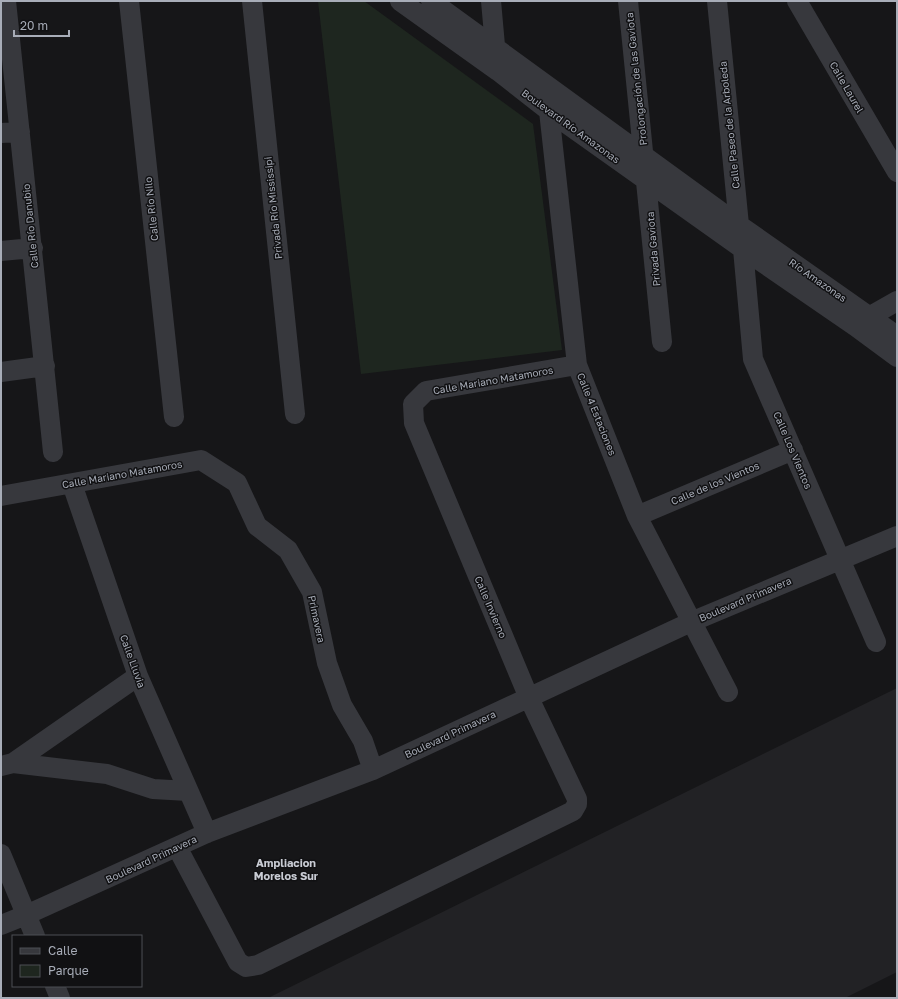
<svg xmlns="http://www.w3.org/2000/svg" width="898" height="999" viewBox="0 0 898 999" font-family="'Golos Text',sans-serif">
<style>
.built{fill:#222225}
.green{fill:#1e261f}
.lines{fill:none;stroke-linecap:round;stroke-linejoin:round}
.minor{stroke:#37383d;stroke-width:20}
.labels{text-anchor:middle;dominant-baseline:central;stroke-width:3;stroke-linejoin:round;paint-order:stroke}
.street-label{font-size:10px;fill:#a8adb8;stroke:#111113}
.neighbourhood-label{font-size:11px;font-weight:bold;fill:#c9ccd4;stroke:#111113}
</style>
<rect width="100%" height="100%" fill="#161618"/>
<path class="built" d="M897,688V972L845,998H268Z"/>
<path class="green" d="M318,1H364L533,124L562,350L361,374Z"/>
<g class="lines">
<path class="minor" d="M6,1L53,452
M129,1L174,417
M252,1L295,414
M400,1L498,71L549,111L743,249L855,326L897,357
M431,1L739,225L897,336
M491,1L496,57
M628,1L662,342
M717,1L739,225L743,249L753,359L876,642
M797,1L897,172
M549,111L577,365L637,516L728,692
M1,133L20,132
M1,251L33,248
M860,322L897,301
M1,372L45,366
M72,484L138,676L207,833
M1,496L201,460L237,483L257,526L288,550L312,592L327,663L342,705L363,741L373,770
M637,516L793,450
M13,763L138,676
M1,766L13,763L107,774L153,789L188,791
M177,847L238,962L246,967L258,965L573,811L577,804V799L529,698L414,423L413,404L426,391L577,365
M1,854L35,936
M1,925L26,915L207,833L373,770L691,622L897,536
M55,986L60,998"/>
</g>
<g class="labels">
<g class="street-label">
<text transform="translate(636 79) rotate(-96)">Prolongación de las Gaviota</text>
<text transform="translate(847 87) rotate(60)">Calle Laurel</text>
<text transform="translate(729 125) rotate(-96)">Calle Paseo de la Arboleda</text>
<text transform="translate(571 126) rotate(36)">Boulevard Río Amazonas</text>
<text transform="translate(273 208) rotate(-96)">Privada Río Mississipi</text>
<text transform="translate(151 209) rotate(-96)">Calle Río Nilo</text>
<text transform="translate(30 226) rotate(-96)">Calle Río Danubio</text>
<text transform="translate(653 249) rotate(-95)">Privada Gaviota</text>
<text transform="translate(818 280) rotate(35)">Río Amazonas</text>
<text transform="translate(493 380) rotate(-10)">Calle Mariano Matamoros</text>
<text transform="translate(597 414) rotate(68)">Calle 4 Estaciones</text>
<text transform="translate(793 450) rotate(67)">Calle Los Vientos</text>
<text transform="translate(122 474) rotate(-10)">Calle Mariano Matamoros</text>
<text transform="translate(715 483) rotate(-23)">Calle de los Vientos</text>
<text transform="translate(745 599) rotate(-23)">Boulevard Primavera</text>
<text transform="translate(491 607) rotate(67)">Calle Invierno</text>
<text transform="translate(317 619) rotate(78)">Primavera</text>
<text transform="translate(133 661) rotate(70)">Calle Lluvia</text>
<text transform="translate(450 734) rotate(-25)">Boulevard Primavera</text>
<text transform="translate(151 859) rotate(-25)">Boulevard Primavera</text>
</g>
<g class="neighbourhood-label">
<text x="286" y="862">Ampliacion<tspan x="286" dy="13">Morelos Sur</tspan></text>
</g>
</g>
<rect width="898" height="999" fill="none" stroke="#a8adb8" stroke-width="4"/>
<rect x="12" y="935" width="130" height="52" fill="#111113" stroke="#4d4f55"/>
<rect x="20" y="948" width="20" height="6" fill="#37383d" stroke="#4d4f55"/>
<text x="48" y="955" font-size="12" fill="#a8adb8">Calle</text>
<rect x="20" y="965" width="20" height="12" fill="#1e261f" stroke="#4d4f55"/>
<text x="48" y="975" font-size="12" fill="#a8adb8">Parque</text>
<path d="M14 30v6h55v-6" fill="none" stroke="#a8adb8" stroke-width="2"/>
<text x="20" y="30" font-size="12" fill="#a8adb8" stroke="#111113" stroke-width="3" paint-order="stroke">20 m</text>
</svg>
